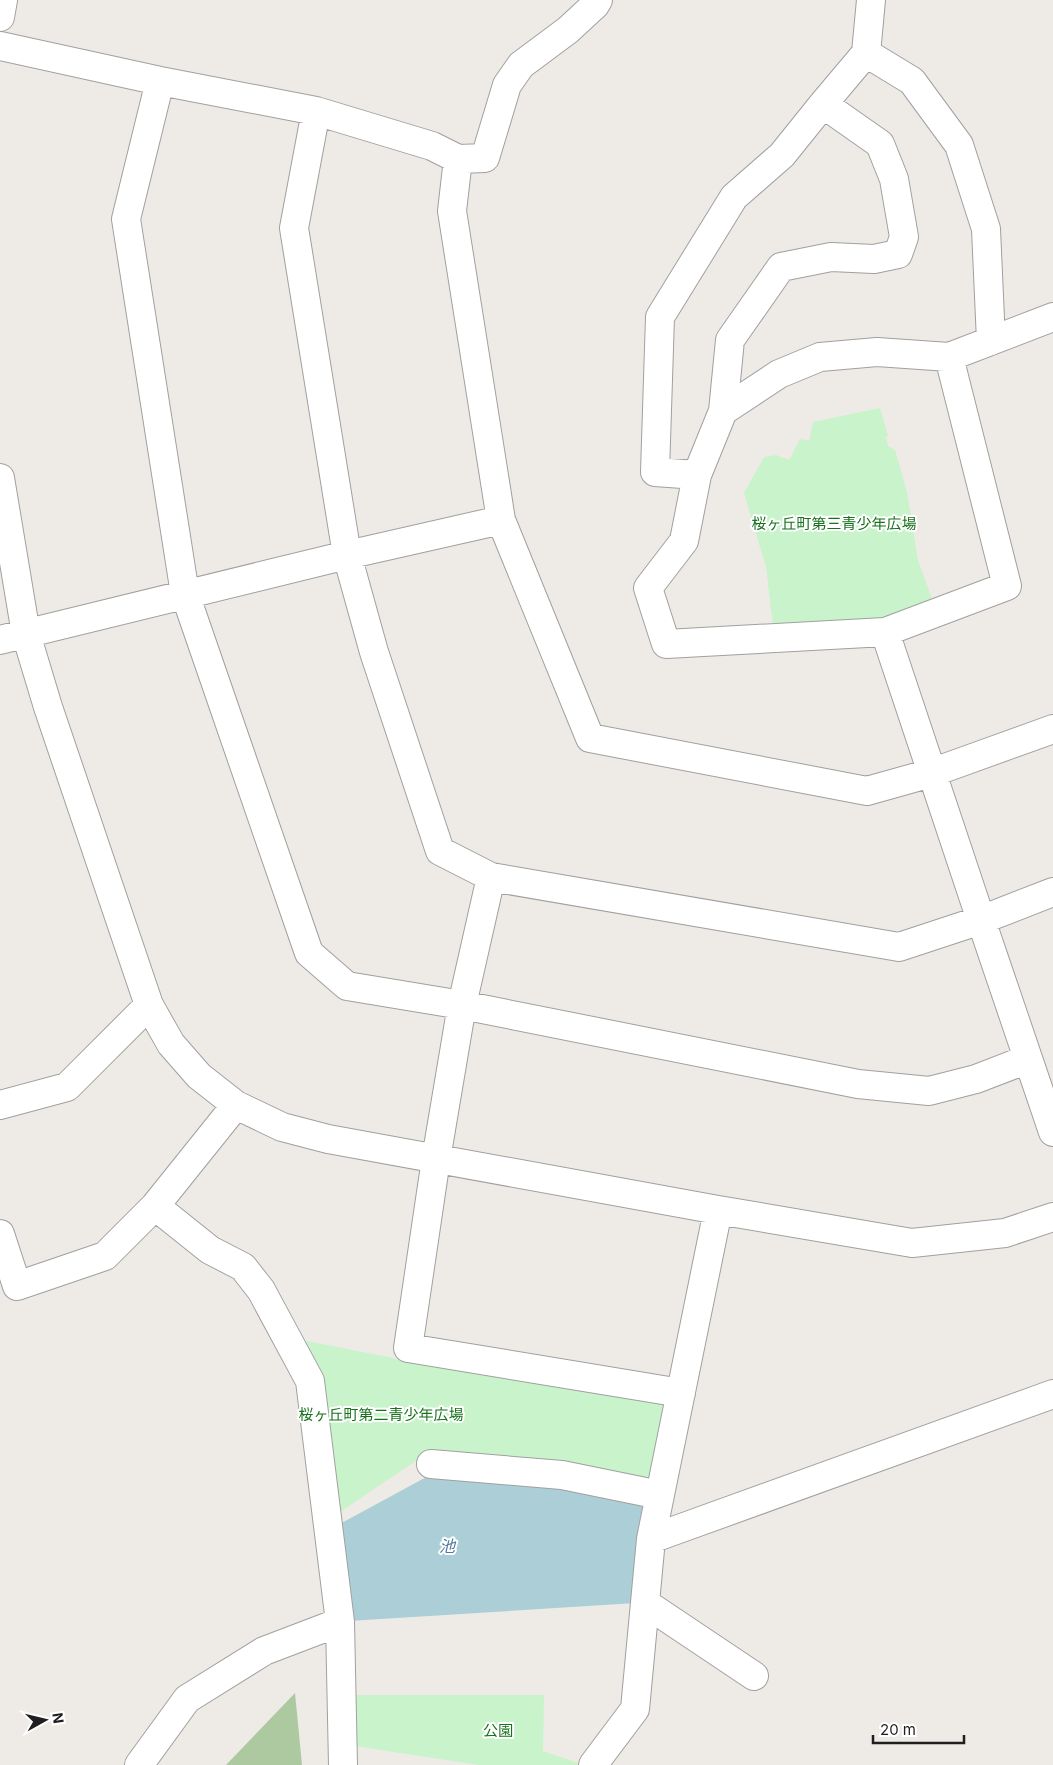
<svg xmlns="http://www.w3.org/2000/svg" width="1053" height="1765" viewBox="0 0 1053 1765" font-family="Inter,'Noto Sans JP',sans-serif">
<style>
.forest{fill:#adc9a0}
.park{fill:#c8f3cb}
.water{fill:#accfd7}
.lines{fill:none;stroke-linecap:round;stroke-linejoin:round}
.minor-casing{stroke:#a0a0a0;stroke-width:30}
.minor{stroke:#fff;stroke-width:28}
.labels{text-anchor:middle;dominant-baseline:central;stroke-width:4;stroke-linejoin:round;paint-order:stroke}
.park-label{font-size:15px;fill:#18721d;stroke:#fff}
.water-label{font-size:16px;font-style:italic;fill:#537a9d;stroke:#fff}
</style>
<rect width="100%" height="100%" fill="#eeebe6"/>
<path class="forest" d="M295,1693L302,1765H226Z"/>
<path class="park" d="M880,408L888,436L886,437L888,446L895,450L907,492L918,560L934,604L878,625L774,634L766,567L744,493L764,457L776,455L789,460L800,439L809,441L813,422Z
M297,1339L408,1361L672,1399L654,1484L563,1462L432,1450L337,1514Z
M347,1695H544L543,1751L581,1764L579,1765H479L348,1745Z"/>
<path class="water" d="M430,1475L559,1487L653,1502L636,1603L349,1621L336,1526Z"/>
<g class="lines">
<g class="minor-casing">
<path id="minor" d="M0,17L3,0
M0,46L160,81L316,111L432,146L458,159L452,211L501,520L590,738L867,791L931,773L1053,729
M866,53L912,81L959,145L986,229L991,341
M160,81L126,219L185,594L309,953L347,986L462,1005L858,1084L929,1091L976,1079L1028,1059
M316,111L294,228L347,555L374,652L440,851L491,877L899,947L981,920L1053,1132
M458,159L485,158L507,85L521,65L568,30L595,5L598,0
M1053,317L949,357L1007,586L885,632L981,920L1053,892
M723,411L730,340L781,267L831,257L874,259L898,254L904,237L894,179L880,144L823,104L866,53L871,0
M697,475L655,472L660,317L734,197L782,155L823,104
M0,478L26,634L48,707L149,1005L171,1044L199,1076L236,1105L282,1127L328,1139L718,1210L912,1243L1005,1233L1053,1217
M885,632L666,644L648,588L684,541L697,475L723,411L779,374L820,357L877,352L949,357
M0,640L347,555L501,520
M491,877L462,1005L436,1159L408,1348L681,1393
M0,1105L67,1087L149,1005
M236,1105L155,1206L210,1250L243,1267L261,1290L310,1381L340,1622L343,1765
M0,1234L17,1286L105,1256L155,1206
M431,1464L562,1475L660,1495
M651,1539L1053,1394
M645,1603L754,1676
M139,1765L187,1699L264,1651L340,1622
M593,1765L635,1709L651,1539L718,1210"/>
</g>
<use href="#minor" class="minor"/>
</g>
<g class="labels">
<g class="park-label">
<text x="834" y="523">桜ヶ丘町第三青少年広場</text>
<text x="381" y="1414">桜ヶ丘町第二青少年広場</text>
<text x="498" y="1730">公園</text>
</g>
<g class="water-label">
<text x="447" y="1546">池</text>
</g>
</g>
<g transform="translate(45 1720) rotate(82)" stroke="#ffffff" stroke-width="4" paint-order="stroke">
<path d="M0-4L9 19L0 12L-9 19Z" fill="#1f1f1f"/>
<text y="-8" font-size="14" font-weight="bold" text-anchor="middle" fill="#1f1f1f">N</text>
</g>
<path d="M873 1735v8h91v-8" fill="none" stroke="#1f1f1f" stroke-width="2.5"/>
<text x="880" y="1735" font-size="15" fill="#1f1f1f" stroke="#ffffff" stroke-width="4" paint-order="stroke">20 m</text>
</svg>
